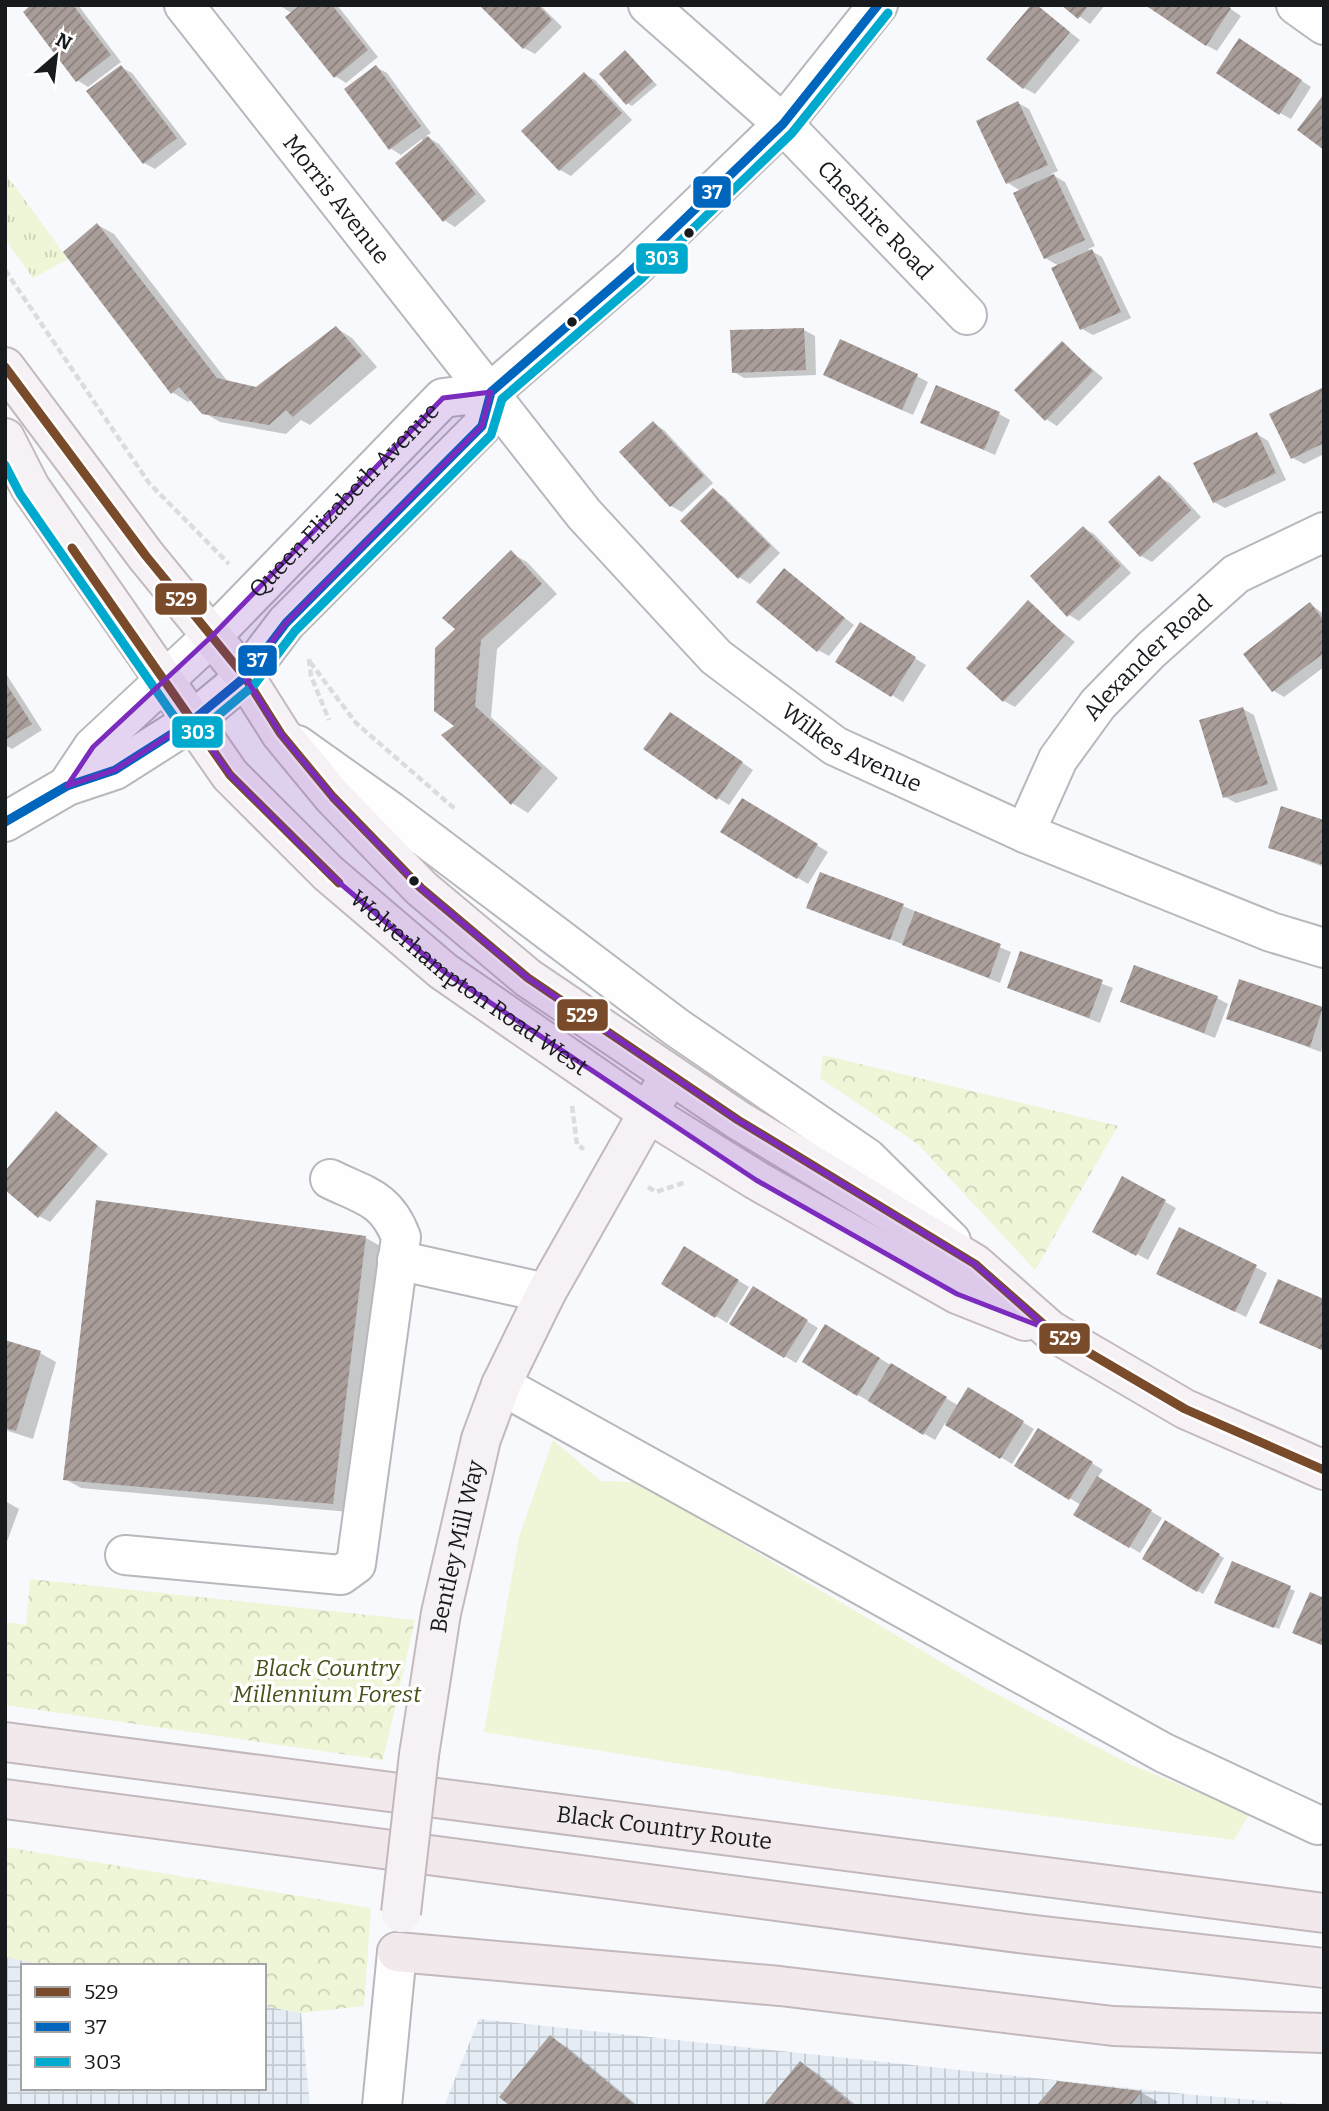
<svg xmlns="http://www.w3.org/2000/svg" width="1329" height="2111" viewBox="0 0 1329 2111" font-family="Bitter,serif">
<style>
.industrial{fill:url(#industrial-grid)}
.grass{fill:url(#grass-tufts)}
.forest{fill:url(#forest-crowns)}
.green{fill:#eff5d7}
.shadow{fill:#0003}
.building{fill:url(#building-hatch)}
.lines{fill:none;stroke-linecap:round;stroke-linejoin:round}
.minor-casing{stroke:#b6b8bb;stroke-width:42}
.major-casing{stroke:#c3b9bd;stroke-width:42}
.highway-casing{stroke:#c3b9bd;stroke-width:42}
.path{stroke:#dcdcdd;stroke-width:4.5;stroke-dasharray:7 3.5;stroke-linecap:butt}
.minor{stroke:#fefeff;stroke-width:38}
.major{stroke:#f6f1f4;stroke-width:38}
.highway{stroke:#f2e9ec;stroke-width:38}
.major-bridge-casing{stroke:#c3b9bd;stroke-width:42;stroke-linecap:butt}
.major-bridge{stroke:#f6f1f4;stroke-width:38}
.bus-1-casing{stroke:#fff;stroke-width:14}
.bus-2-casing{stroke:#fff;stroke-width:14}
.bus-3-casing{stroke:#fff;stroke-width:14}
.bus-1{stroke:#7a4b2a;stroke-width:9}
.bus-2{stroke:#0065bd;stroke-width:9}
.bus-3{stroke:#00a9ce;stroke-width:9}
.marked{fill:#7b2cbf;fill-opacity:0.2;stroke:#7b2cbf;stroke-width:5;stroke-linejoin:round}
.bus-dot{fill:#181b1e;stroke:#fff;stroke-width:2.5}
.labels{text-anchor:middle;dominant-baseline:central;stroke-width:7;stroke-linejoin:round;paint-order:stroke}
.street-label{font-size:23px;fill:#181b1e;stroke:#fff}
.park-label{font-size:23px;font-style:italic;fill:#495019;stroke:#fff}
.line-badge{stroke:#fff;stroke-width:2.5}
.badge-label{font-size:19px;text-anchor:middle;font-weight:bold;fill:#fff}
</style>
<defs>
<pattern id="industrial-grid" width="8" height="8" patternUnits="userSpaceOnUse" patternTransform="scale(1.75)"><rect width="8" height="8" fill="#e5ecf4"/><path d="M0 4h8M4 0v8" fill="none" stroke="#c4cad1"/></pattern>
<pattern id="grass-tufts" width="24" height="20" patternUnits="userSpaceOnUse" patternTransform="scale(1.75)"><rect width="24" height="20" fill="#eff5d7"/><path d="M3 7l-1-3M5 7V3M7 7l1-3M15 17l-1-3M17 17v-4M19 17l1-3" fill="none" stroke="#ccd1b8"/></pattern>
<pattern id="forest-crowns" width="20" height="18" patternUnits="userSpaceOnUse" patternTransform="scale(1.75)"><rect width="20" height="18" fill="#eff5d7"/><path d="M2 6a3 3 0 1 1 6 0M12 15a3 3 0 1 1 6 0" fill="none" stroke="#ccd1b8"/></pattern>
<pattern id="building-hatch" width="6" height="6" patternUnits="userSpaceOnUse" patternTransform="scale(1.75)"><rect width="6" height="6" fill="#a99e9a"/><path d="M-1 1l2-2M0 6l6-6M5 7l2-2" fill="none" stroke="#89807d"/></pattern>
</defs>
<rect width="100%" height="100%" fill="#f7f9fc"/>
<path class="industrial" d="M5,1957L50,1966H23V2088H264V2006L301,2013L310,2106H5Z
M479,2019L1195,2095L1324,2106H444Z"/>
<path class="grass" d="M5,173L68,259L33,278L5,239Z"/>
<path class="forest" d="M823,1055L1118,1126L1035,1270L918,1144L820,1078Z
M30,1579L415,1620L383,1760L5,1705V1622L26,1625Z
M5,1847L371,1908L364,2006L301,2013L264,2006V1966H50L5,1957Z"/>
<path class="green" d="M553,1440L601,1481L638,1482L985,1688L1128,1763L1249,1814L1234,1840L837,1789L484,1732L519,1537Z"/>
<path class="shadow" d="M34,5H78L121,62L88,87L77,80Z
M279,5H337L378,57L346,83L335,76L293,14Z
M482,5H540L562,27L535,54L524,48Z
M1035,5L1080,40L1035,94L1024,88Z
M1064,5H1105L1090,24Z
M1225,5L1241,16L1217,51L1206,45Z
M1251,47L1311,87L1291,119L1280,113Z
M625,52L657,85L632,106L627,103Z
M121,67L132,73L187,144L155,169L144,163Z
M376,67L387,73L431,133L426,136L439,144L486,201L455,227L444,220L422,139L401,155L390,148Z
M584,74L595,80L632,120L571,176L560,170Z
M1018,103L1029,109L1058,171L1051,174L1065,182L1095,246L1088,249L1102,257L1131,318L1093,335L1082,329L1059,266L1045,258L1021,191L1008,183Z
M98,225L114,234L228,382L256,389L336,328L352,338L377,367L310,425L301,420L286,434L220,422L203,412L192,399L188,402L172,392Z
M804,330L815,336L816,375L744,378L734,372Z
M1062,343L1103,378L1057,426L1046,419Z
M917,376L928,382L913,415L836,381Z
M1324,389V454L1304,464L1293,458Z
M999,414L1010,420L995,455L922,422Z
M653,423L664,430L713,483L682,512L671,506Z
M1257,434L1268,441L1286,480L1225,508L1214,502Z
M1159,477L1170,483L1201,517L1152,562L1141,556Z
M713,490L724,497L780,553L750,584L739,577Z
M1083,528L1094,534L1131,573L1079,621L1069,615Z
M511,553L527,562L557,594L497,649L491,717L558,778L528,813L512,803L457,726L458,629Z
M784,570L854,625L829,656L818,650Z
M1028,603L1075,642L1015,707L1004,701Z
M1310,604L1324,614V667L1284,697L1274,691L1245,654Z
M860,625L926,665L903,702L838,662Z
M5,672L42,730L12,749L5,745Z
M1243,709L1254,715L1278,790L1236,803L1225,797Z
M681,720L753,770L729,805L718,798Z
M742,800L828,852L808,884L723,832Z
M1324,822V867L1270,847Z
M903,906L1011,952L1000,983L809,907Z
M1021,953L1113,988L1100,1023L1009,987Z
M1217,998L1228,1004L1215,1038L1123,1002Z
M1322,1008L1324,1042L1321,1052L1228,1018Z
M57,1113L108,1154L50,1222L39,1216Z
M1123,1178L1176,1208L1148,1260L1095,1231Z
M1180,1229L1267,1273L1246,1317L1169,1279Z
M366,1238L382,1247L349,1512L81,1488L65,1479Z
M684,1248L749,1287L727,1323L663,1283Z
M753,1288L818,1328L796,1363L731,1324Z
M826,1326L959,1406L969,1390L1034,1429L1012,1464L945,1423L935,1440L858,1395Z
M5,1342L40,1353L56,1362L33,1439L5,1430Z
M1038,1430L1103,1470L1097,1478L1162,1518L1140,1553L1076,1514L1081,1505L1016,1466Z
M5,1501L19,1509L5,1547Z
M1166,1523L1224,1558L1203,1594L1144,1558Z
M1233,1563L1295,1591L1279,1629L1221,1605Z
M550,2037L567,2047L638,2106H513Z
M801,2063L817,2073L857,2106H765Z
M1059,2083L1142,2093L1158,2102L1154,2106H1039Z"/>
<path class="building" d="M31,5H73L111,55L76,82L23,12Z
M300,5H332L368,50L334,78L285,17Z
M479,5H538L552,20L523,49Z
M1031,5H1037L1070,32L1023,89L986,59Z
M1061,5H1089L1078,19Z
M1145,5H1226L1231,8L1206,46Z
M1239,38L1302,80L1279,115L1216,73Z
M625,50L653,81L626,105L599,74Z
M121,65L177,138L143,164L86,91Z
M376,65L421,126L389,150L344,89Z
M584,72L622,113L559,171L521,131Z
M1324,94V150L1297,130Z
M1018,101L1048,165L1006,184L976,121Z
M428,136L476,194L443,222L395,163Z
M1054,174L1085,240L1044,259L1013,193Z
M97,223L217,378L256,387L336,326L362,356L293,417L286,410L269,425L202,414L179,387L171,394L63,252Z
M1092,249L1121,312L1080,330L1051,268Z
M804,328L806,370L732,373L730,330Z
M840,339L918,374L902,410L823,375Z
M1062,341L1093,371L1045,421L1014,390Z
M936,385L1000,412L984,450L920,423Z
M1324,387V443L1291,459L1269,414Z
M653,421L704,476L670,507L619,452Z
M1257,432L1276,473L1213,503L1193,463Z
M1159,475L1191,510L1140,557L1108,522Z
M713,488L771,546L738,579L680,521Z
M1083,526L1121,566L1067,617L1030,576Z
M511,550L542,584L481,640L475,706L542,768L511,805L441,735L454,726L434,711L435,648L455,629L442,618Z
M784,568L845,618L817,652L756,602Z
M1028,600L1065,635L1003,702L966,668Z
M1310,602L1324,621V653L1272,692L1243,654Z
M860,622L916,657L891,697L835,662Z
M5,682L32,724L5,740Z
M1243,707L1268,784L1223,798L1199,720Z
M670,712L743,762L717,800L643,749Z
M742,798L818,844L797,879L720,832Z
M1281,806L1324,820V865L1268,848Z
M820,872L904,904L890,940L806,908Z
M915,911L1001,944L989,978L902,945Z
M1020,951L1103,980L1089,1018L1007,988Z
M1134,965L1218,996L1204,1033L1120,1002Z
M1239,979L1323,1007L1310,1047L1226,1019Z
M56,1111L98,1146L38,1218L5,1190V1171Z
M1122,1176L1166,1200L1136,1256L1092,1232Z
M96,1200L366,1236L333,1504L63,1480Z
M1179,1227L1257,1265L1235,1312L1156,1274Z
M684,1246L739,1280L715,1318L661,1284Z
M1278,1279L1324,1299V1351L1259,1323Z
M753,1286L808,1320L784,1358L729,1324Z
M825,1324L880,1358L857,1396L802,1362Z
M5,1340L41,1351L16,1431L5,1428Z
M891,1363L947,1397L923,1435L868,1401Z
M968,1387L1024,1421L1000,1459L945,1425Z
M1038,1428L1093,1462L1069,1500L1014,1466Z
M1097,1476L1152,1510L1129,1548L1073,1515Z
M1165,1520L1220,1554L1197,1592L1142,1559Z
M1232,1561L1291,1586L1274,1628L1214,1603Z
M1310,1592L1324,1598V1646L1292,1633Z
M550,2035L636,2106H510L499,2097Z
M800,2061L854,2106H763Z
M1058,2081L1142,2091L1130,2106H1036Z"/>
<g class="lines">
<g class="minor-casing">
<g id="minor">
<path id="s1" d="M184,5L584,514L716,657L835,746L1025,833L1271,932L1324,948"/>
<path id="s2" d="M648,5L783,124L967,315"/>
<path d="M1296,5L1324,25"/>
<path d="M297,745L390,811L676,1027L867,1158L951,1241"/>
<path id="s3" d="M67,786L93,747L212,636L443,398L491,392"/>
<path d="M5,822L67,786L115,770L192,721L245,677L286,623L482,426L491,392L633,269L783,124L878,5"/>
<path id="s4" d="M1025,833L1058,759L1098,704L1151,650L1236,574L1324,532"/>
<path d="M397,1260L546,1293"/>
<path d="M501,1385L1164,1753L1318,1825"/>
<path d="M125,1555L341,1575L356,1564L401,1237C386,1198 365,1196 330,1179"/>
<path d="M382,2106L397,1952"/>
</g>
</g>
<g class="major-casing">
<g id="major">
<path d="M5,367L146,556L245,677L281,734L333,797L421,888L528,978L738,1120L975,1264L1050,1330L1185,1409L1324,1470"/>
<path id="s5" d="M5,438L30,487L230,775L328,873L443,971L648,1113L756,1180L957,1294L1025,1321"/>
<path id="s6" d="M419,1755L441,1613L481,1439L501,1385L546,1293L661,1090"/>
</g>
</g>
<g class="highway-casing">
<g id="highway">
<path id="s7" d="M5,1742L1324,1913"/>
<path d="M5,1799L1026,1934L1324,1968"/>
<path d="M397,1952L780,1986L1113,2026L1324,2033"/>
</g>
</g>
<path class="path" d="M5,270L149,483L229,564
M309,659L311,676L329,720
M310,662L356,723L455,809
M572,1106L577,1145L584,1149
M648,1187L656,1192L686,1182"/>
<use href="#minor" class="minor"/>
<use href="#major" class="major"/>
<use href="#highway" class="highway"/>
<g class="major-bridge-casing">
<path id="major-bridge" d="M401,1913L419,1755"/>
</g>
<use href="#major-bridge" class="major-bridge"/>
<g class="bus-1-casing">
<path id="bus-1" d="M5,367L146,556L245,677L281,734L333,797L421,888L528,978L738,1120L975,1264L1050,1330L1185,1409L1324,1470
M72,548L230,775L339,883"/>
</g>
<g class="bus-2-casing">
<path id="bus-2" d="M5,822L67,786L115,770L192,721L245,677L286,623L482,426L491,392L633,269L783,124L878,5"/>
</g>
<g class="bus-3-casing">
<path id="bus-3" d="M5,465L20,494L182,728L189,733L198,732L254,685L295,631L491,435L502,399L642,278L792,133L888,13"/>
</g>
<use href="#bus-1" class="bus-1"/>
<use href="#bus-2" class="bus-2"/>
<use href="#bus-3" class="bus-3"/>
</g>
<path class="marked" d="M491,392L482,426L286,623L245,677L281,734L333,797L421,888L528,978L738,1120L975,1264L1050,1330L957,1294L756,1180L443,971L328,873L230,775L192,721L115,770L67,786L93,747L212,636L443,398Z"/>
<g class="bus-dot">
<circle cx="689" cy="233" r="6"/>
<circle cx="572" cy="322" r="6"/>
<circle cx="414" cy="881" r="6"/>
</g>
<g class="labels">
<g class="street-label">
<text stroke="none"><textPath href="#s1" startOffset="247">Morris Avenue</textPath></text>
<text stroke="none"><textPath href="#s2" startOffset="313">Cheshire Road</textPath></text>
<text stroke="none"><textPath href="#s3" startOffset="399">Queen Elizabeth Avenue</textPath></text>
<text stroke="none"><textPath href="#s4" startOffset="217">Alexander Road</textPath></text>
<text stroke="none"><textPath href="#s1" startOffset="1006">Wilkes Avenue</textPath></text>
<text stroke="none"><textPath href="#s5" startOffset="723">Wolverhampton Road West</textPath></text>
<text stroke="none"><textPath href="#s6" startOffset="212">Bentley Mill Way</textPath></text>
<text stroke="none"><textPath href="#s7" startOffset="665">Black Country Route</textPath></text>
</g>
<g class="park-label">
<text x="327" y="1668">Black Country<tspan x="327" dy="26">Millennium Forest</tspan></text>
</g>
</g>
<g class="line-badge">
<rect x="692" y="175" width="40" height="34" rx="7" fill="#0065bd"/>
<rect x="635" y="242" width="54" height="33" rx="7" fill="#00a9ce"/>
<rect x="154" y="582" width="54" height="34" rx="7" fill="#7a4b2a"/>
<rect x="237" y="644" width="41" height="33" rx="7" fill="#0065bd"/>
<rect x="171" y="715" width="53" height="34" rx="7" fill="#00a9ce"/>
<rect x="556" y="998" width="53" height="34" rx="7" fill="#7a4b2a"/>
<rect x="1038" y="1322" width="53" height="33" rx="7" fill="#7a4b2a"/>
</g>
<g class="badge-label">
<text x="712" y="199">37</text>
<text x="662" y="265">303</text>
<text x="181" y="606">529</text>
<text x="257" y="667">37</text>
<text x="198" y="739">303</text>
<text x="582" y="1022">529</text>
<text x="1065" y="1345">529</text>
</g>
<rect width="1329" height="2111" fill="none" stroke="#181b1e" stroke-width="14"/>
<rect x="21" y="1964" width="245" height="126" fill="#ffffff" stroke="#a3a4a5" stroke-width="2"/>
<rect x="35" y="1987" width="35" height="10" fill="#7a4b2a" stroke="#a3a4a5" stroke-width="2"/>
<text x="84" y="1999" font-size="21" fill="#181b1e">529</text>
<rect x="35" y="2022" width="35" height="10" fill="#0065bd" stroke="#a3a4a5" stroke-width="2"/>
<text x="84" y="2034" font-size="21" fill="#181b1e">37</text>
<rect x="35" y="2057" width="35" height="10" fill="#00a9ce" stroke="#a3a4a5" stroke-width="2"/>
<text x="84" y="2069" font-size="21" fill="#181b1e">303</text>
<g transform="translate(56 56) rotate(28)" stroke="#ffffff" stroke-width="5" paint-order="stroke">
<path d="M0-5L12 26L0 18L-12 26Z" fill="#181b1e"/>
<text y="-10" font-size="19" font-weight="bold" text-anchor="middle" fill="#181b1e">N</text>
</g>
</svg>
